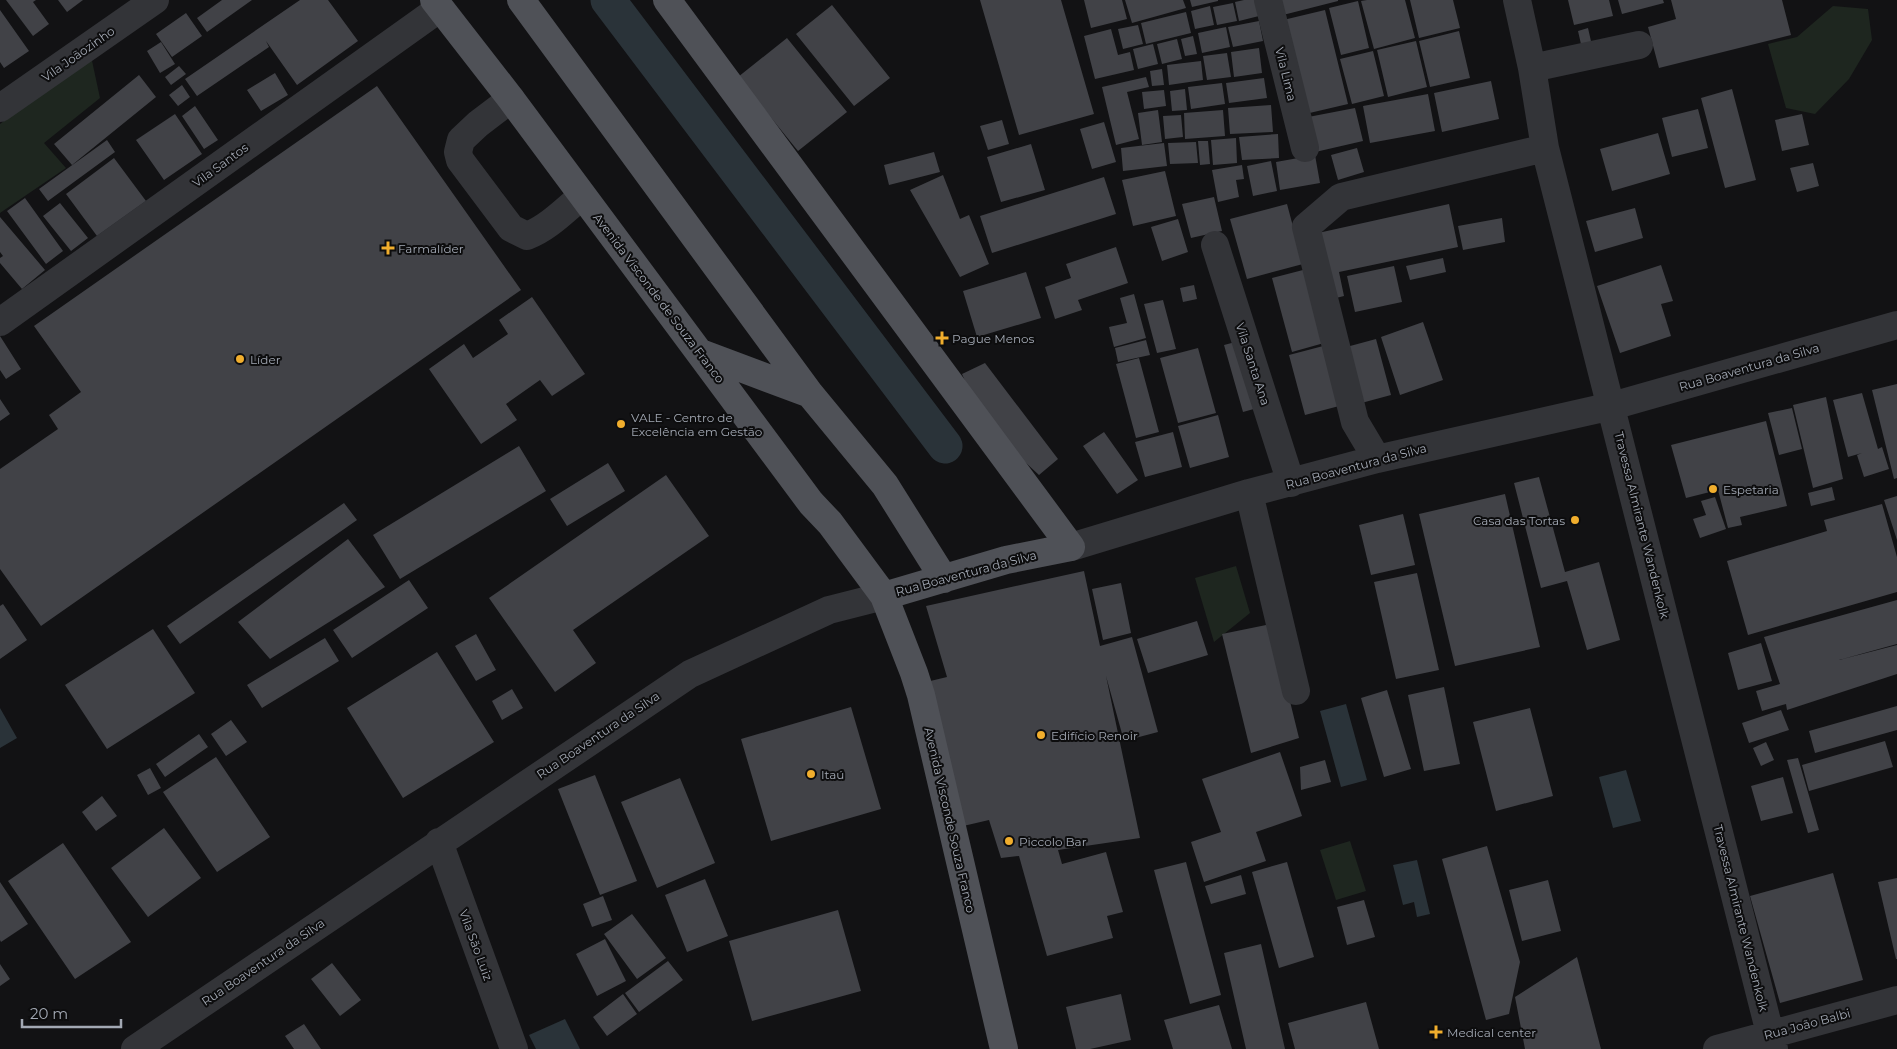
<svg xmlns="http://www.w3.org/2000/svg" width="1897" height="1049" viewBox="0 0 1897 1049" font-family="Montserrat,sans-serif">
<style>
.green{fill:#1e261f}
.water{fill:#2a3339}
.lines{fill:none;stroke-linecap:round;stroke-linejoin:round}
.canal{stroke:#2a3339;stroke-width:35}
.building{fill:#414247}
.minor{stroke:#333438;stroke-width:28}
.major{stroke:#4f5157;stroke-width:28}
.poi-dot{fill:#f1ae2d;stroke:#0d0d0e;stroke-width:2}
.labels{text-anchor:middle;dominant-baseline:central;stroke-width:4;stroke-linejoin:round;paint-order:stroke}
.street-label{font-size:12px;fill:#a3a9b4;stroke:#0d0d0e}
.poi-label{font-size:12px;fill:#a3a9b4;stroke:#0d0d0e;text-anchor:start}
</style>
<rect width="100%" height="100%" fill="#121214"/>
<path class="green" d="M1833,6L1868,9L1872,40L1849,79L1815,114L1786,108L1768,44L1797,37Z
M91,56L100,98L44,143L66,168L0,213V124Z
M1236,566L1250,613L1214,642L1195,578Z
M1350,841L1366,891L1336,900L1320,850Z"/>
<path class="water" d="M1346,704L1367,780L1341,787L1320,711Z
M0,708L17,738L0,748Z
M1626,770L1641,821L1613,828L1599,777Z
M1417,860L1430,914L1417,917L1414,902L1403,905L1393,865Z
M565,1019L580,1049H536L529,1035Z"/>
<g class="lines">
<path class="canal" d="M608,0L945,446"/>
</g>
<path class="building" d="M6,0H36L33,2L49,24L33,36Z
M58,0H83L67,12Z
M222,0H252L207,32L197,18Z
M300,0H328L358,41L297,85L266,41L269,47L197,96L185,79Z
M980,0H1061L1094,114L1019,135Z
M1084,0H1122L1127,19L1091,28Z
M1125,0H1183L1186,8L1132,23Z
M1190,0H1218V1L1192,7Z
M1244,0H1255L1259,16L1239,21L1235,2Z
M1275,0H1338V1L1279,16Z
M1367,0H1405L1415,38L1374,49L1361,1Z
M1410,0H1453L1460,28L1419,38Z
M1568,0H1609L1613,16L1574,25Z
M1618,0H1663L1664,3L1622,14Z
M1671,0H1782L1791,35L1659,68L1648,27L1676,19Z
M1358,1L1369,48L1341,55L1329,8Z
M1233,3L1237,21L1217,25L1213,7Z
M832,5L890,78L854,106L796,34Z
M1210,6L1214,25L1195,29L1191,11Z
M0,10L29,51L4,68L0,62Z
M1325,10L1348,104L1301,115L1279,21Z
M1186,12L1191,33L1146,44L1141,23Z
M186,13L202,36L172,57L156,34Z
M1259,21L1263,41L1233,47L1228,27Z
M1138,25L1143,44L1123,49L1118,29Z
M1226,27L1230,47L1202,53L1198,33Z
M1588,28L1593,50L1583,53L1578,31Z
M1111,29L1118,55L1130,52L1134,70L1095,79L1084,36Z
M1459,31L1470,78L1430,87L1419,41Z
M1193,36L1197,54L1185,56L1181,39Z
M787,38L847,112L798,151L738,77Z
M1177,39L1182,59L1162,64L1157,44Z
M1416,41L1427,87L1388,97L1377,50Z
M161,42L175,64L160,73L147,51Z
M1153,44L1158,64L1138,69L1133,49Z
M1259,48L1262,73L1234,77L1231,52Z
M1373,51L1384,96L1352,104L1340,59Z
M1227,53L1231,77L1207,80L1203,56Z
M1201,61L1203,80L1169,85L1167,65Z
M179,66L186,74L171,85L165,77Z
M1162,69L1164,85L1152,86L1150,71Z
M275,73L288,95L261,111L247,90Z
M139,75L156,97L72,165L54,144Z
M1146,77L1149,87L1127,92L1139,139L1116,145L1102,87Z
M1264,78L1267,98L1229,103L1226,83Z
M1491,81L1499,119L1442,132L1434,93Z
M1222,83L1225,104L1191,109L1188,87Z
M182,85L190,97L178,106L169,95Z
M377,86L521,290L41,626L0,569V469L58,429L49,415L81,392L34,326Z
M1185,89L1187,110L1172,111L1170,91Z
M1732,89L1756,180L1725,188L1701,98Z
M1164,90L1166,106L1144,109L1142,92Z
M1428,94L1435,131L1370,143L1363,106Z
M1271,105L1273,132L1230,134L1228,108Z
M195,106L218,140L204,149L182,116Z
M1355,108L1363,141L1311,153L1303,118Z
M1698,109L1708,148L1672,157L1662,118Z
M1158,110L1162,142L1142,145L1138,113Z
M1223,110L1225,136L1185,139L1184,113Z
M175,114L202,154L164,180L136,140Z
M1802,114L1809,145L1782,151L1775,120Z
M1181,115L1183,137L1165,139L1163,116Z
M1002,120L1009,144L988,150L980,126Z
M1104,122L1116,162L1092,169L1080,129Z
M1658,133L1670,174L1612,191L1600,149Z
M1278,134L1279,158L1242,160L1239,137Z
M1236,138L1237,163L1213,165L1211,140Z
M107,140L115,152L48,201L39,189Z
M1198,141H1208L1210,164L1200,165Z
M1196,142L1198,163L1170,164L1168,143Z
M1164,143L1167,166L1123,171L1121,148Z
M1031,144L1045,190L1001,202L987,157Z
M1357,148L1364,172L1338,180L1331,155Z
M934,152L940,172L889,185L884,165Z
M1315,155L1320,183L1280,190L1276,162Z
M114,158L146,201L97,236L66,194Z
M1271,161L1277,191L1253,196L1247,166Z
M1813,163L1819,186L1797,192L1790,168Z
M1242,165L1244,179L1236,180L1239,197L1218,202L1212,170Z
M1165,171L1176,216L1133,226L1122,180Z
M943,175L960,219L969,215L989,264L960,277L910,190Z
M1104,177L1116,214L992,253L980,216Z
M1214,197L1222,231L1191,238L1182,204Z
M25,198L63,251L46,264L7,211Z
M60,203L88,238L71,251L43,216Z
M1287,204L1303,264L1247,279L1230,219Z
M1449,204L1458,247L1339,272L1344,296L1332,299L1318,233Z
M1635,208L1643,238L1595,252L1586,221Z
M0,217L45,270L22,289L0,263V258L3,256L0,252Z
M1502,218L1505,242L1463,250L1458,226Z
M1178,219L1188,252L1162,261L1151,227Z
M1116,247L1128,283L1078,300L1082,310L1055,319L1045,287L1071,278L1066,264Z
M1443,258L1446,272L1410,280L1406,266Z
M1661,265L1673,301L1661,304L1671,336L1620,353L1597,286Z
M1394,266L1402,302L1355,312L1347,276Z
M1303,270L1324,343L1292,352L1272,278Z
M1026,272L1041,318L977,337L963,291Z
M1194,285L1197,299L1183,302L1180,288Z
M1134,294L1146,338L1114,347L1109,327L1127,323L1120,298Z
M532,297L585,374L552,396L540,380L506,404L517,420L481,444L429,369L464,344L473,358L508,334L499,320Z
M1163,300L1176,349L1157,353L1144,304Z
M1423,322L1443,380L1400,395L1381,337Z
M0,336L21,369L6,379L0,370Z
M1376,339L1391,395L1354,405L1339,349Z
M1146,340L1150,355L1118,362L1115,348Z
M1243,340L1261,407L1243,412L1224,345Z
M1327,345L1343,405L1305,415L1289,355Z
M1198,348L1216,413L1178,423L1160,358Z
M1139,358L1159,432L1136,438L1116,364Z
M985,363L1058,459L1039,475L984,424L962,374Z
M1897,384V478L1894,479L1872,390Z
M1862,393L1878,449L1882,447L1889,469L1864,477L1857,455L1862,453L1848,457L1833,400Z
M1826,397L1843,479L1813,488L1793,405Z
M0,399L10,414L0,421Z
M1792,408L1802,449L1779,455L1768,413Z
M1218,415L1229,457L1190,468L1178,426Z
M1766,421L1787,506L1740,517L1742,525L1728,528L1718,490L1686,498L1671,445Z
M1104,432L1138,480L1117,494L1083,446Z
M1173,432L1182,467L1145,477L1135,442Z
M519,446L546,491L400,579L373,535Z
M608,463L625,491L567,526L550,499Z
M666,475L709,536L573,630L596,663L555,692L489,598Z
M1539,477L1565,572L1599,562L1620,640L1587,650L1567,581L1541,588L1514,483Z
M1832,487L1835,500L1811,506L1808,493Z
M1505,494L1540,647L1455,666L1419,514Z
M1897,496V540L1884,500Z
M1715,497L1726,529L1700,538L1693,519L1706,515L1701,501Z
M344,503L357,520L180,644L167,626Z
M1882,504L1897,557V592L1748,635L1727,561L1827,531L1824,520Z
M1403,514L1415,565L1371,575L1359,525Z
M348,539L385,587L270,659L238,622Z
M1084,571L1100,646L1132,637L1158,732L1124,741L1106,676L1140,838L1058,850L1062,864L1106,852L1123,912L1107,916L1113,938L1047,956L1019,856L1001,858L989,820L959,827L922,683L947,677L926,606Z
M1417,573L1439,670L1396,679L1374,582Z
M409,580L428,608L352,658L333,630Z
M1121,583L1131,633L1103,640L1092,589Z
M1897,600V644L1839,660L1897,645V674L1787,710L1786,704L1762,711L1756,691L1780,684L1764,637Z
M3,604L27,640L0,659V606Z
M1197,621L1208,655L1148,673L1137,639Z
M1271,624L1299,738L1251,753L1222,634Z
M153,629L195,693L107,749L65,685Z
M476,634L496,670L476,681L455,646Z
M325,638L339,661L262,708L247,685Z
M1761,643L1772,681L1738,690L1728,653Z
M437,652L494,742L403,798L347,708Z
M1444,687L1460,764L1424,771L1408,695Z
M512,689L523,708L502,720L492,701Z
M1387,690L1411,769L1384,777L1361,698Z
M1897,706V730L1815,753L1809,731Z
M851,707L881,809L771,841L741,739Z
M1530,708L1553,796L1496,811L1473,722Z
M1781,710L1789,730L1749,743L1742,723Z
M231,720L247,742L226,756L211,734Z
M199,734L208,747L165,777L156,764Z
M1885,741L1893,767L1809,791L1802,765Z
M1766,742L1774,760L1761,766L1753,748Z
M1280,752L1302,816L1256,832L1266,861L1204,882L1191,842L1221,832L1202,779Z
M216,757L270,837L217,872L163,792Z
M1798,758L1819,830L1808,833L1787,760Z
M1325,760L1331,782L1301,790L1300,767Z
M150,768L161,788L148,795L137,775Z
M595,775L637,881L600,895L558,789Z
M1783,777L1793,813L1761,821L1751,786Z
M680,778L715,863L657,888L621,802Z
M102,796L117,816L96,831L82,812Z
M164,828L201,878L148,917L111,868Z
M63,843L131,942L75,979L8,881Z
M1487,846L1520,962L1509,1014L1486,1020L1442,859Z
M1186,862L1221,995L1190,1004L1154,870Z
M1287,862L1314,957L1279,968L1252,872Z
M1833,873L1863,980L1780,1003L1750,896Z
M1241,875L1246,894L1211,904L1205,886Z
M1897,878V959H1896L1878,882Z
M705,879L728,936L687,952L665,895Z
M1548,880L1561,931L1522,941L1509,890Z
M0,882L28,924L1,942L0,940Z
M603,896L612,920L592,927L583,904Z
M1364,900L1375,937L1347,945L1337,907Z
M838,910L861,991L752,1021L729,941Z
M632,914L666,958L637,979L604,934Z
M605,939L626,981L597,996L576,954Z
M1261,944L1285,1049H1246L1224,953Z
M1577,957L1601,1049H1525L1515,997Z
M668,961L683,980L639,1012L625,993Z
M332,963L361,1000L340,1016L311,979Z
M0,964L10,979L0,986Z
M623,994L637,1014L607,1036L593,1017Z
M1121,994L1131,1040L1090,1049H1076L1066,1007Z
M1366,1002L1379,1049H1295L1288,1023Z
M1219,1005L1232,1049H1173L1164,1020Z
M304,1024L321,1049H294L285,1036Z"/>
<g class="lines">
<path class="minor" d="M1268,0L1305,148
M1517,0L1532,68L1545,148L1774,1049
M1532,68L1639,45
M511,99L478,124L461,140L458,152L460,160L511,228L527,236C548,228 565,210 582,196
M0,108L155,0
M1215,245L1291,483
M0,322L440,8
M1377,459L1355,422L1306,227L1341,197L1545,148
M1249,493L1296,691
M1071,547L1249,493L1377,459L1612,406L1897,325
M439,842L514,1049
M135,1049L690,674L829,610L884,596
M1717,1049L1897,1000"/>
<path class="major" d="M434,0L511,99L811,503L830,523L884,596L914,673L921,695L1004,1049
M521,0L810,394L885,485L944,579
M667,0L1071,547L1006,560L884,596
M701,353L810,394"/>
</g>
<g class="poi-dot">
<path d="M385.5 240.5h5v5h5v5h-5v5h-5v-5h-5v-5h5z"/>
<path d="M939.5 330.5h5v5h5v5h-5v5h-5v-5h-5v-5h5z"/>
<circle cx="240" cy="359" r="5"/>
<circle cx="621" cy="424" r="5"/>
<circle cx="1713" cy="489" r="5"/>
<circle cx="1575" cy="520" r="5"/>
<circle cx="1041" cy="735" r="5"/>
<circle cx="811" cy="774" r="5"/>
<circle cx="1009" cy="841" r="5"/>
<path d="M1433.5 1024.5h5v5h5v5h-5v5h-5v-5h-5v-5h5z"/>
</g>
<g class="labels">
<g class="street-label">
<text transform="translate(78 54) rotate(-35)">Vila Joãozinho</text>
<text transform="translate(1286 74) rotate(76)">Vila Lima</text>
<text transform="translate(220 165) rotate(-36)">Vila Santos</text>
<text transform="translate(659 298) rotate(53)">Avenida Visconde de Souza Franco</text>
<text transform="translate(1253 364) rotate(72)">Vila Santa Ana</text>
<text transform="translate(1749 367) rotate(-16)">Rua Boaventura da Silva</text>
<text transform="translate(1356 466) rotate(-15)">Rua Boaventura da Silva</text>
<text transform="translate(1642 525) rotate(76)">Travessa Almirante Wandenkolk</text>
<text transform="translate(966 573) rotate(-15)">Rua Boaventura da Silva</text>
<text transform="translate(598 735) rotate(-34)">Rua Boaventura da Silva</text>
<text transform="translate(950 820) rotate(77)">Avenida Visconde Souza Franco</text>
<text transform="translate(1741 918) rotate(76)">Travessa Almirante Wandenkolk</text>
<text transform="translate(476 945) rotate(70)">Vila São Luiz</text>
<text transform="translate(263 962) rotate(-34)">Rua Boaventura da Silva</text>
<text transform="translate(1807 1024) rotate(-15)">Rua João Balbi</text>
</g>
<g class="poi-label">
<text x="398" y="248">Farmalíder</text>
<text x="952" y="338">Pague Menos</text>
<text x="250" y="359">Líder</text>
<text x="631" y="417">VALE - Centro de<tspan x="631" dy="14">Excelência em Gestão</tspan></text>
<text x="1723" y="489">Espetaria</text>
<text x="1565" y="520" text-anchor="end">Casa das Tortas</text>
<text x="1051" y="735">Edifício Renoir</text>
<text x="821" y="774">Itaú</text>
<text x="1019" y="841">Piccolo Bar</text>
<text x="1447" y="1032">Medical center</text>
</g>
</g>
<path d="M22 1019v8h99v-8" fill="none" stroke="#a3a9b4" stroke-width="2.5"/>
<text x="30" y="1019" font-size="15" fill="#a3a9b4" stroke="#0d0d0e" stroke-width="4" paint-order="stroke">20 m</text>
</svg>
